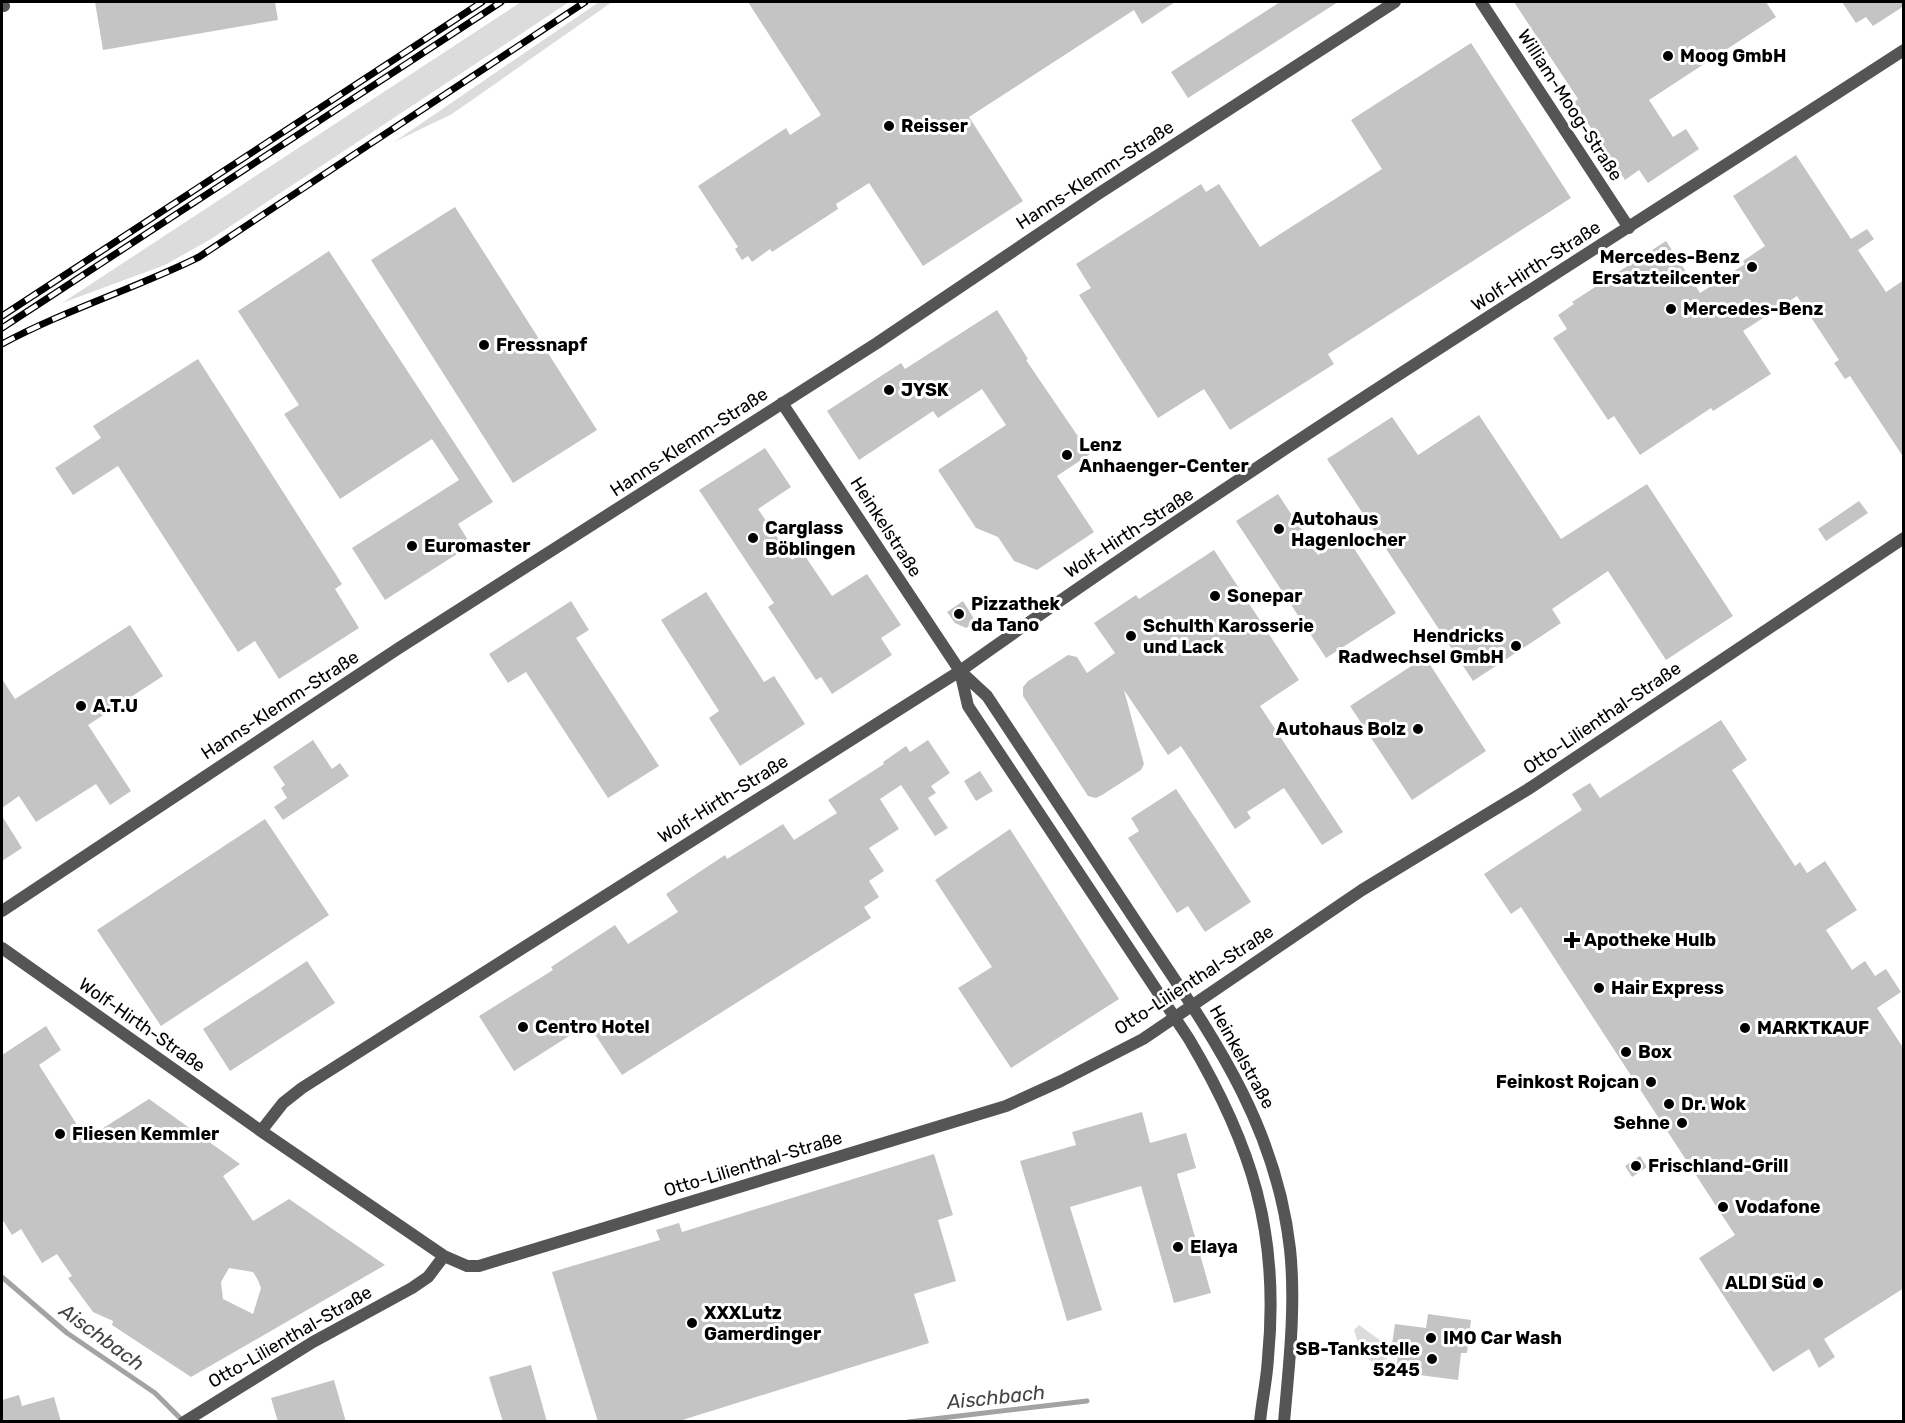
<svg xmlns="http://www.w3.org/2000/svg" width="1905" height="1423" viewBox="0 0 1905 1423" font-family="Rubik,sans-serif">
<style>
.green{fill:#dcdcdc}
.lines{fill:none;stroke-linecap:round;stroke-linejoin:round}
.stream{stroke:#a3a3a3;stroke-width:5}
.building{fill:#c4c4c4;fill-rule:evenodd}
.minor{stroke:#555;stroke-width:12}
.rail-casing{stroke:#000;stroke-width:7}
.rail{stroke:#fff;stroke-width:4.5;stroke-dasharray:14;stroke-linecap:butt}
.poi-dot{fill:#000;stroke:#fff;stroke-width:2}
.labels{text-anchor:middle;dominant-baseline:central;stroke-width:6;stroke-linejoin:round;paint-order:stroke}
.poi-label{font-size:18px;font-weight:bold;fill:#000;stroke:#fff;text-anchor:start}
.street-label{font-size:18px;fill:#000;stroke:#fff}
.water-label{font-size:20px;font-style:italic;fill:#444;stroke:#fff}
</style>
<rect width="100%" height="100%" fill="#fff"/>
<path class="green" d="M521,2H569L211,239L165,265L62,303Z
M599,2H612L452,114L394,142Z
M1359,1325L1384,1343L1395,1347L1387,1359L1373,1363L1361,1352L1354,1330Z"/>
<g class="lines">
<path class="stream" d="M2,1277L67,1333L155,1393L184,1422
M908,1422L1087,1401"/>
</g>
<path class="building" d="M95,2H275L278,20L103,50Z
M748,2H1175L1142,24L1134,10L969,117L1023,201L923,266L869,183L836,204L838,209L772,252L770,249L752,262L748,256L742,260L735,249L738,247L698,186L786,128L790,135L821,115Z
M1280,2H1338L1188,98L1171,72Z
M1514,2H1766L1776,17L1649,100L1673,137L1686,129L1699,149L1648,183L1639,170L1625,180L1574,102L1578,99Z
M1842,2H1904V6L1873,26L1866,17L1856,23Z
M1471,43L1571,198L1328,354L1334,364L1230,430L1204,389L1158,418L1079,295L1091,288L1076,264L1201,184L1206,192L1219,184L1260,247L1382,169L1351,120Z
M1796,155L1851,239L1867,229L1874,239L1858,250L1886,292L1904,280V458L1850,376L1845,379L1834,363L1839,360L1797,296L1743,331L1771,374L1713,411L1711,408L1640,455L1614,416L1608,420L1553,338L1567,329L1558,315L1574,304L1572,302L1666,241L1700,293L1745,264L1743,261L1765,246L1733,196Z
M455,207L597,430L513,483L371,260Z
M329,251L493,502L458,524L471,545L385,600L352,548L459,480L432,439L340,499L284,414L299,405L238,311Z
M997,310L1028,359L1026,360L1090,454L1057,476L1094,532L1037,570L1014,561L998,537L976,528L938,470L1006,425L982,389L938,418L933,411L859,460L827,411L901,363L905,369Z
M198,359L342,584L335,589L359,628L279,679L255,641L238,652L118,466L73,495L55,468L101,438L93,426Z
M1479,415L1561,539L1647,484L1733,616L1666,660L1608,571L1552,609L1561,623L1473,681L1327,459L1392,417L1418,455Z
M765,448L791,487L758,509L783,546L785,556L789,555L792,560L803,553L832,596L867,574L901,625L881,638L892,655L832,694L821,677L816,680L768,607L774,603L699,490Z
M1278,494L1318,555L1346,536L1396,613L1326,658L1236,521Z
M1859,501L1868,513L1826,541L1818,529Z
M1214,550L1299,680L1260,706L1343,832L1322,845L1284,788L1247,812L1251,818L1235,829L1181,746L1168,755L1124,690L1144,764L1141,770L1102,795L1096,798L1088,796L1023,696V687L1028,681L1068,655L1077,657L1087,673L1115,653L1094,623L1136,595L1139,599Z
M706,592L764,682L774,676L805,724L740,766L709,718L719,711L661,620Z
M571,601L589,630L576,638L659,766L608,798L526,672L508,683L489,654Z
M963,601L976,622L966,628L955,623L947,612Z
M130,625L163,676L88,725L131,791L110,805L96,784L36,822L19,796L2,808V679L15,699Z
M1425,657L1486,751L1412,800L1350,706Z
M1721,720L1747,760L1732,770L1795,866L1800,862L1807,873L1825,861L1857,910L1826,930L1852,970L1865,961L1875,976L1886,969L1901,992L1877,1008L1904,1049V1288L1824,1339L1835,1357L1819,1368L1809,1349L1773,1372L1699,1258L1735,1235L1521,907L1511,914L1484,874L1582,810L1572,794L1590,783L1600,798Z
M313,740L332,769L340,763L349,776L283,820L274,807L287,798L281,788L285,785L273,767Z
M928,740L950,773L931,786L936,793L928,798L948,828L935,836L901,785L880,799L899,829L869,848L884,871L869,881L879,897L864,907L871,918L622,1075L588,1024L514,1071L479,1016L553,970L551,967L615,925L628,944L678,912L666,894L725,855L727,859L783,824L794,840L837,813L828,800L884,764L883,762L906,746L910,752Z
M980,771L993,791L976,801L964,781Z
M1176,789L1251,902L1205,932L1188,906L1177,913L1128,838L1139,831L1131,818Z
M2,816L22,848L2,861Z
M265,819L329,915L161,1026L97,930Z
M1010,829L1119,999L1011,1068L958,988L992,967L935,880Z
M307,961L335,1003L230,1071L203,1029Z
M46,1026L61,1050L39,1065L86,1139L149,1099L240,1164L223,1176L253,1221L289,1199L385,1265L191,1377L112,1325L113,1321L93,1312L68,1278L72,1276L57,1254L42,1263L21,1229L12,1235L2,1219V1055ZM229,1268L253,1272L258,1280L261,1288L253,1314L223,1299L221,1282Z
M1142,1112L1150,1143L1186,1133L1196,1168L1177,1174L1211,1293L1174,1303L1141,1186L1070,1207L1102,1310L1067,1321L1020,1161L1076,1145L1072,1132Z
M934,1154L953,1215L938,1220L956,1281L914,1294L929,1343L676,1422H598L552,1272L660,1240L656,1230L679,1223L682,1232Z
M1640,1156L1647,1167L1632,1177L1625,1166Z
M1428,1314L1471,1320L1467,1353H1461L1458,1380L1396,1372L1399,1345L1392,1344L1395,1324L1426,1328Z
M531,1365L547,1422H503L489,1377Z
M334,1380L346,1422H278L271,1398Z
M19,1395L22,1406L54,1397L61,1422H2V1400Z"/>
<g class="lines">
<path class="minor" d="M2,2L4,6
M1481,2L1629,228
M782,403L960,671L987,696C1036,770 1085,845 1135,920C1205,1026 1275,1117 1290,1249C1296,1306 1289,1365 1284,1422
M960,671L968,706L1189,1039C1252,1145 1280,1233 1268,1358C1267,1379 1262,1400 1260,1422
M2,911L399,648L877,343L1098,194L1395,2
M2,948L261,1131L444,1256
M261,1131L283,1103L302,1088L960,671C1266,453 1588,255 1904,50
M184,1422L313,1342L412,1288L428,1277L444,1256L467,1266H479L1006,1106L1061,1081L1143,1039L1362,890L1530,788L1904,538"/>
<g class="rail-casing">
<path id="rail" d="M2,316L482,2
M2,328L501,2
M2,344C65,310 134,289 199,257L585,2"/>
</g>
<use href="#rail" class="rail"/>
</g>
<g class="poi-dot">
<circle cx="1668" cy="56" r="6"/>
<circle cx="889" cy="126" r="6"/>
<circle cx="1752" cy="267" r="6"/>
<circle cx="1671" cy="309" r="6"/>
<circle cx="484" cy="345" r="6"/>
<circle cx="889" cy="390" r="6"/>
<circle cx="1067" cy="455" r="6"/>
<circle cx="1279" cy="529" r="6"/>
<circle cx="753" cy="538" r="6"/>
<circle cx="412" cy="546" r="6"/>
<circle cx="1215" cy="596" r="6"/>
<circle cx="959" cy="614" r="6"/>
<circle cx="1131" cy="636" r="6"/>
<circle cx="1516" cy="646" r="6"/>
<circle cx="81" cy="706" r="6"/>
<circle cx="1418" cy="729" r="6"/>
<path d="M1569 931h6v6h6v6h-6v6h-6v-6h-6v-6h6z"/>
<circle cx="1599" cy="988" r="6"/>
<circle cx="523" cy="1027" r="6"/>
<circle cx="1745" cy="1028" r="6"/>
<circle cx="1626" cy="1052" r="6"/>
<circle cx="1651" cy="1082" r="6"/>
<circle cx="1669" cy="1104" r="6"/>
<circle cx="1682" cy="1123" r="6"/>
<circle cx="60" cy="1134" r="6"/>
<circle cx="1636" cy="1166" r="6"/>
<circle cx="1723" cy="1207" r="6"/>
<circle cx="1178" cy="1247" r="6"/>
<circle cx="1818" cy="1283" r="6"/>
<circle cx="692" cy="1323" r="6"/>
<circle cx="1431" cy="1338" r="6"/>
<circle cx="1432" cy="1359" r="6"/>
</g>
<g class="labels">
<g class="poi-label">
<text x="1680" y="56">Moog GmbH</text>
<text x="901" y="126">Reisser</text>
<text x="1740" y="257" text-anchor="end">Mercedes-Benz<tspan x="1740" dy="21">Ersatzteilcenter</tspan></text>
<text x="1683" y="309">Mercedes-Benz</text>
<text x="496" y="345">Fressnapf</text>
<text x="901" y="390">JYSK</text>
<text x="1079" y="445">Lenz<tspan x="1079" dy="21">Anhaenger-Center</tspan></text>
<text x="1291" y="519">Autohaus<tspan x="1291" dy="21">Hagenlocher</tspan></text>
<text x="765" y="528">Carglass<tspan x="765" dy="21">Böblingen</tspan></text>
<text x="424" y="546">Euromaster</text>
<text x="1227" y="596">Sonepar</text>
<text x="971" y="604">Pizzathek<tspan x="971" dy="21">da Tano</tspan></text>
<text x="1143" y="626">Schulth Karosserie<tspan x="1143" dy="21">und Lack</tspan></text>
<text x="1504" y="636" text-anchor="end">Hendricks<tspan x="1504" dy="21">Radwechsel GmbH</tspan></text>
<text x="93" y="706">A.T.U</text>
<text x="1406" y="729" text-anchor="end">Autohaus Bolz</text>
<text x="1584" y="940">Apotheke Hulb</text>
<text x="1611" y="988">Hair Express</text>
<text x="535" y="1027">Centro Hotel</text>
<text x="1757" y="1028">MARKTKAUF</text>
<text x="1638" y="1052">Box</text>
<text x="1639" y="1082" text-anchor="end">Feinkost Rojcan</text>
<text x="1681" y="1104">Dr. Wok</text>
<text x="1670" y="1123" text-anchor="end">Sehne</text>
<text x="72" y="1134">Fliesen Kemmler</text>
<text x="1648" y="1166">Frischland-Grill</text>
<text x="1735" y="1207">Vodafone</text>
<text x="1190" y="1247">Elaya</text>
<text x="1806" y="1283" text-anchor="end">ALDI Süd</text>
<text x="704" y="1313">XXXLutz<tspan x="704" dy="21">Gamerdinger</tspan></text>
<text x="1443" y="1338">IMO Car Wash</text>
<text x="1420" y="1349" text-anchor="end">SB-Tankstelle<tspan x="1420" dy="21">5245</tspan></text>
</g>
<g class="street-label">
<text transform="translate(1570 105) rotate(57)">William-Moog-Straße</text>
<text transform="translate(1095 175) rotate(-33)">Hanns-Klemm-Straße</text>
<text transform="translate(1536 266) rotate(-33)">Wolf-Hirth-Straße</text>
<text transform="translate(689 442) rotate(-33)">Hanns-Klemm-Straße</text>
<text transform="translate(886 527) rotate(57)">Heinkelstraße</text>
<text transform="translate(1129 533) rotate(-33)">Wolf-Hirth-Straße</text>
<text transform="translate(280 705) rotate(-33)">Hanns-Klemm-Straße</text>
<text transform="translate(1602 718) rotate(-34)">Otto-Lilienthal-Straße</text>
<text transform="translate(723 799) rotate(-32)">Wolf-Hirth-Straße</text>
<text transform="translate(1194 980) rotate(-33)">Otto-Lilienthal-Straße</text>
<text transform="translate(142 1025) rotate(35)">Wolf-Hirth-Straße</text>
<text transform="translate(1242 1057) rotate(61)">Heinkelstraße</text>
<text transform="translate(753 1164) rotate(-17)">Otto-Lilienthal-Straße</text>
<text transform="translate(290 1337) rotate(-30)">Otto-Lilienthal-Straße</text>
</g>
<g class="water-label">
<text transform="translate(102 1337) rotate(36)">Aischbach</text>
<text transform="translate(996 1397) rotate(-6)">Aischbach</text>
</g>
</g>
<rect width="1905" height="1423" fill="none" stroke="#000000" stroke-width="6"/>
</svg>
